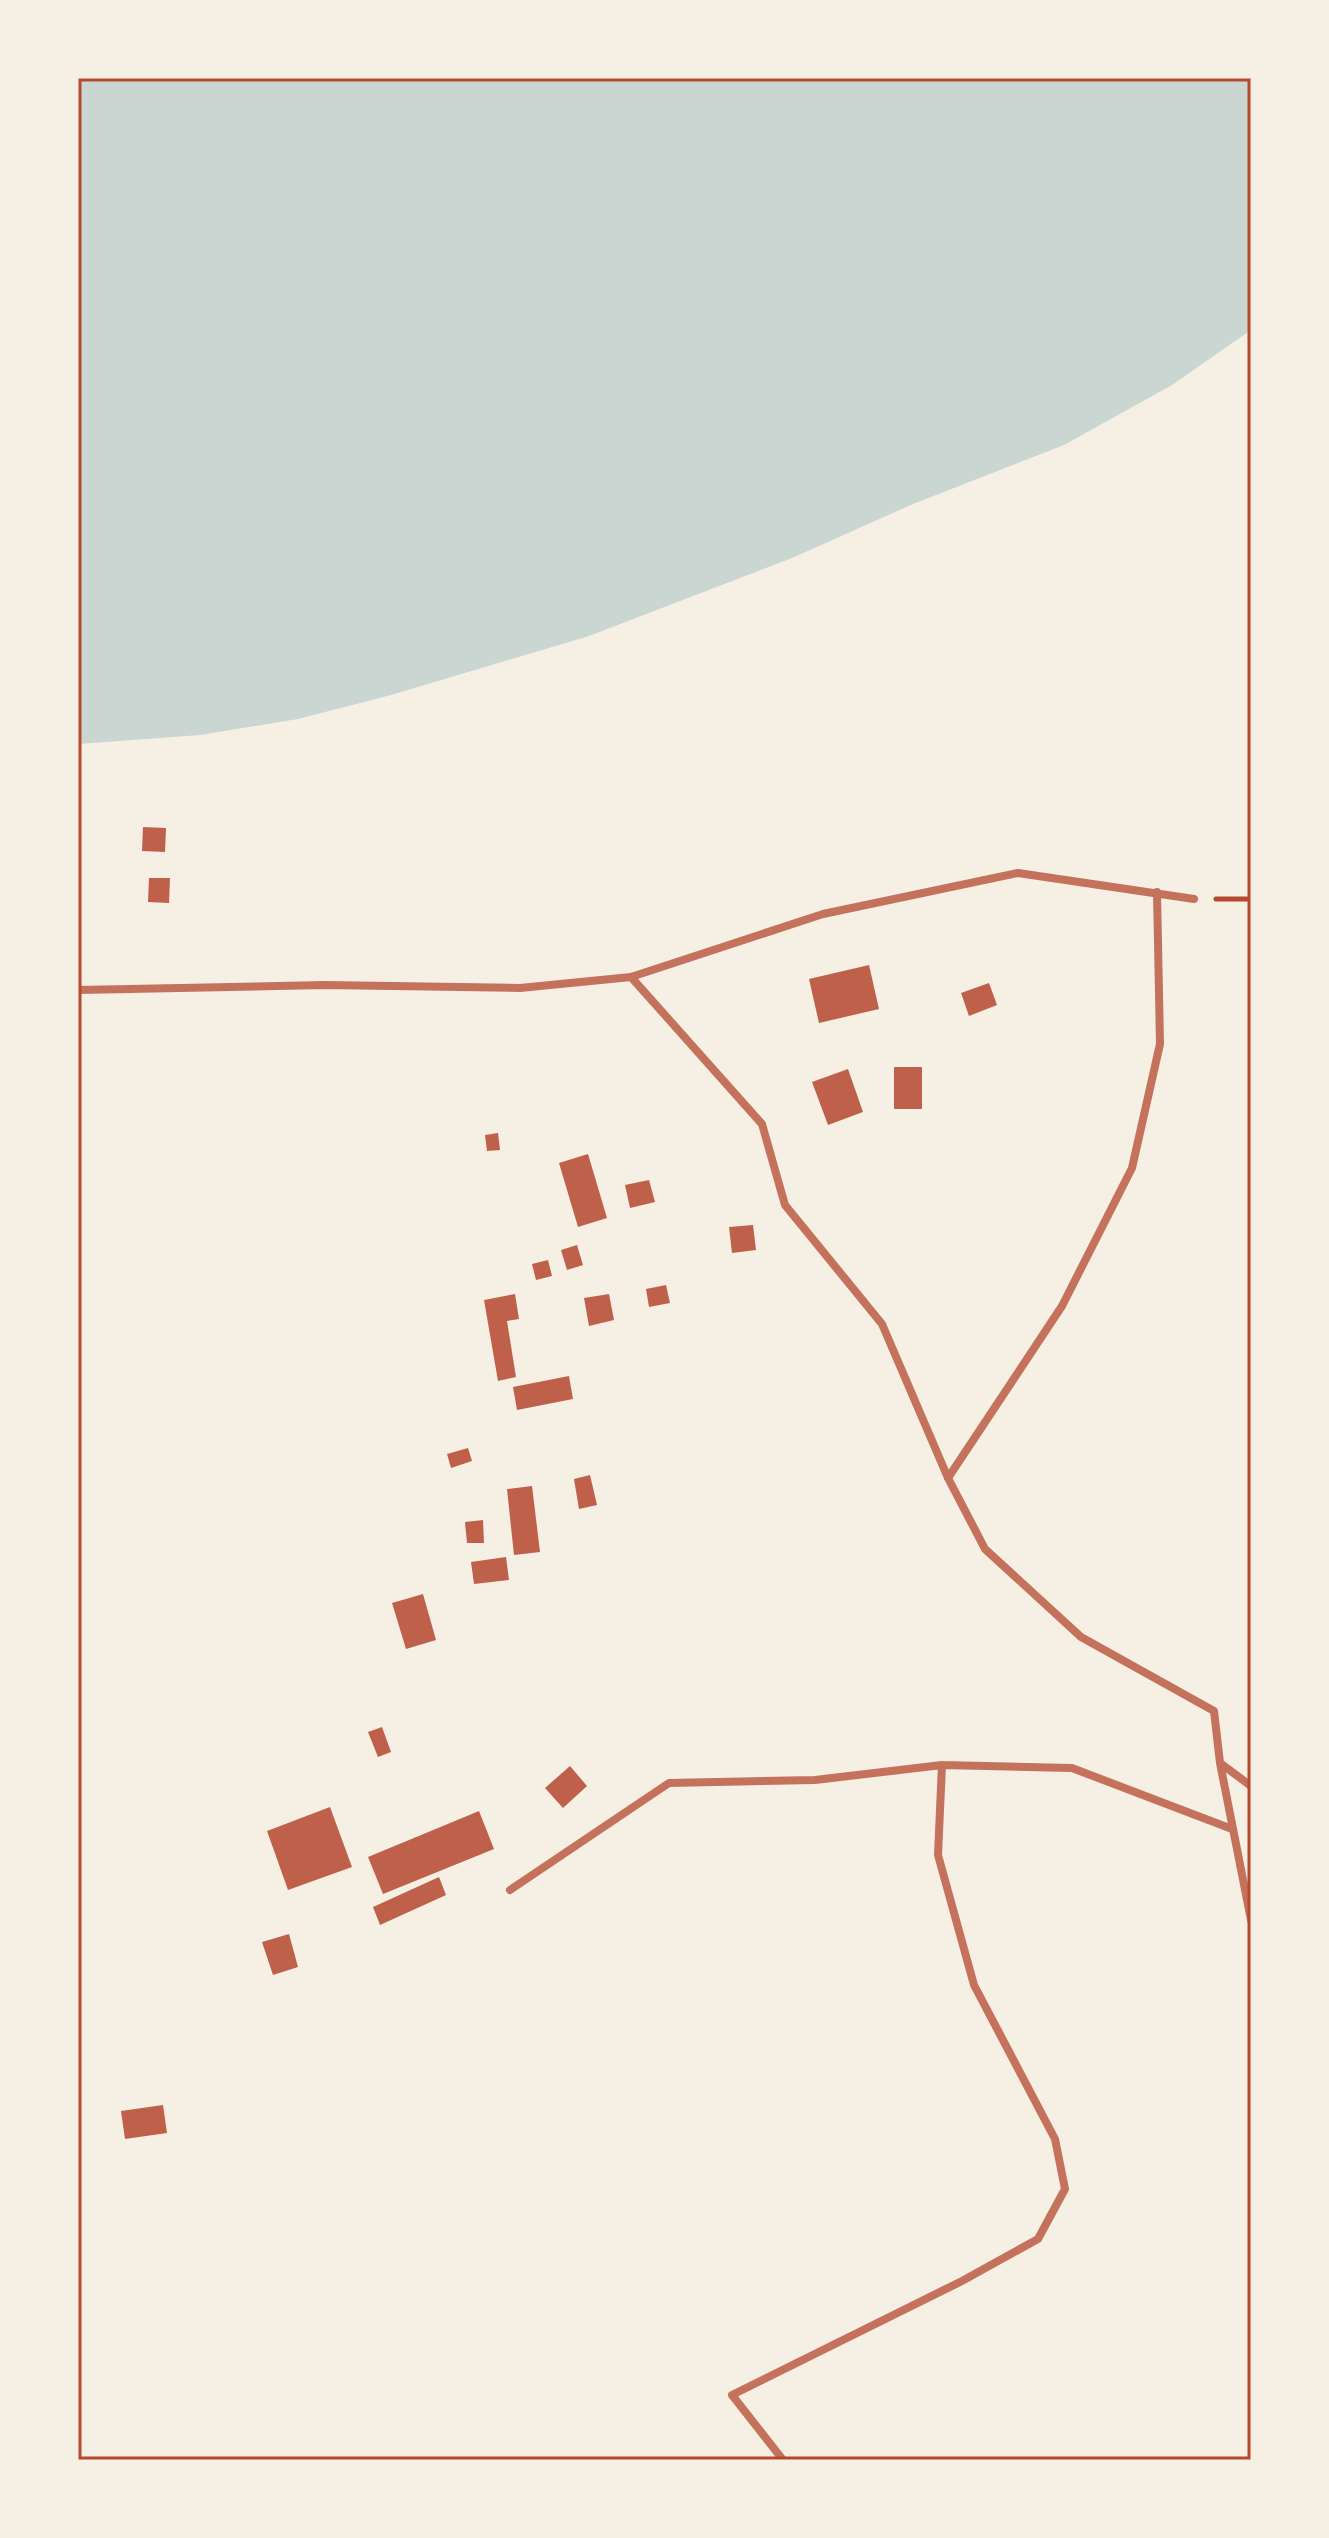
<svg xmlns="http://www.w3.org/2000/svg" width="1329" height="2538" viewBox="0 0 1329 2538" font-family="Poppins,sans-serif">
<style>
.water{fill:#c9d6d2}
.building{fill:#bf614a}
.lines{fill:none;stroke-linecap:round;stroke-linejoin:round}
.path{stroke:#b5482f;stroke-width:5}
.minor{stroke:#c5725c;stroke-width:8}
.neatline{fill:none;stroke:#b5482f;stroke-width:3}
</style>
<rect width="100%" height="100%" fill="#f6efe4"/>
<path class="water" d="M78,78H1251V330L1172,385L1064,445L913,504L792,558L589,636L391,695L298,719L200,735L78,744Z"/>
<path class="building" d="M143,827L166,828L165,852L142,851Z
M149,878H170L169,903L148,902Z
M869,965L879,1009L819,1023L809,979Z
M989,983L997,1005L969,1016L961,993Z
M894,1067H922V1109H894Z
M848,1069L863,1112L828,1125L812,1082Z
M498,1133L500,1150L487,1151L485,1135Z
M588,1154L607,1218L578,1227L559,1163Z
M649,1180L655,1202L630,1208L625,1185Z
M753,1225L756,1250L732,1253L729,1227Z
M577,1245L583,1265L567,1270L561,1250Z
M548,1260L552,1276L536,1280L532,1264Z
M666,1285L670,1303L649,1307L646,1289Z
M515,1294L519,1319L507,1321L516,1377L498,1381L484,1300Z
M609,1294L614,1320L589,1326L584,1298Z
M569,1376L573,1399L517,1410L513,1387Z
M468,1448L472,1461L451,1468L447,1454Z
M590,1475L597,1505L579,1509L574,1479Z
M532,1486L540,1552L514,1555L507,1489Z
M483,1520L484,1543H467L465,1522Z
M506,1557L509,1580L474,1584L471,1562Z
M423,1594L436,1640L406,1649L392,1603Z
M382,1727L391,1752L378,1757L368,1732Z
M570,1766L587,1786L563,1808L545,1788Z
M330,1807L352,1867L288,1890L267,1831Z
M479,1811L494,1849L383,1894L368,1857Z
M439,1877L446,1895L380,1925L373,1907Z
M289,1934L298,1967L273,1975L262,1942Z
M163,2105L167,2133L125,2139L121,2111Z"/>
<g class="lines">
<path class="path" d="M1216,899H1251"/>
<path class="minor" d="M631,977L762,1124L785,1205L882,1324L948,1478L985,1549L1081,1637L1214,1711L1220,1763
M78,990L325,985L520,988L631,977L823,914L1018,873L1194,899
M948,1478L1062,1306L1132,1168L1160,1044L1157,892
M1251,1786L1220,1763L1251,1920
M510,1890L669,1783L815,1780L942,1765L1072,1768L1232,1829
M783,2460L732,2395L962,2281L1038,2239L1065,2189L1055,2139L974,1985L938,1855L942,1765"/>
</g>
<rect width="1329" height="2538" fill="none" stroke="#f6efe4" stroke-width="160"/>
<rect x="80" y="80" width="1169" height="2378" class="neatline"/>
</svg>
